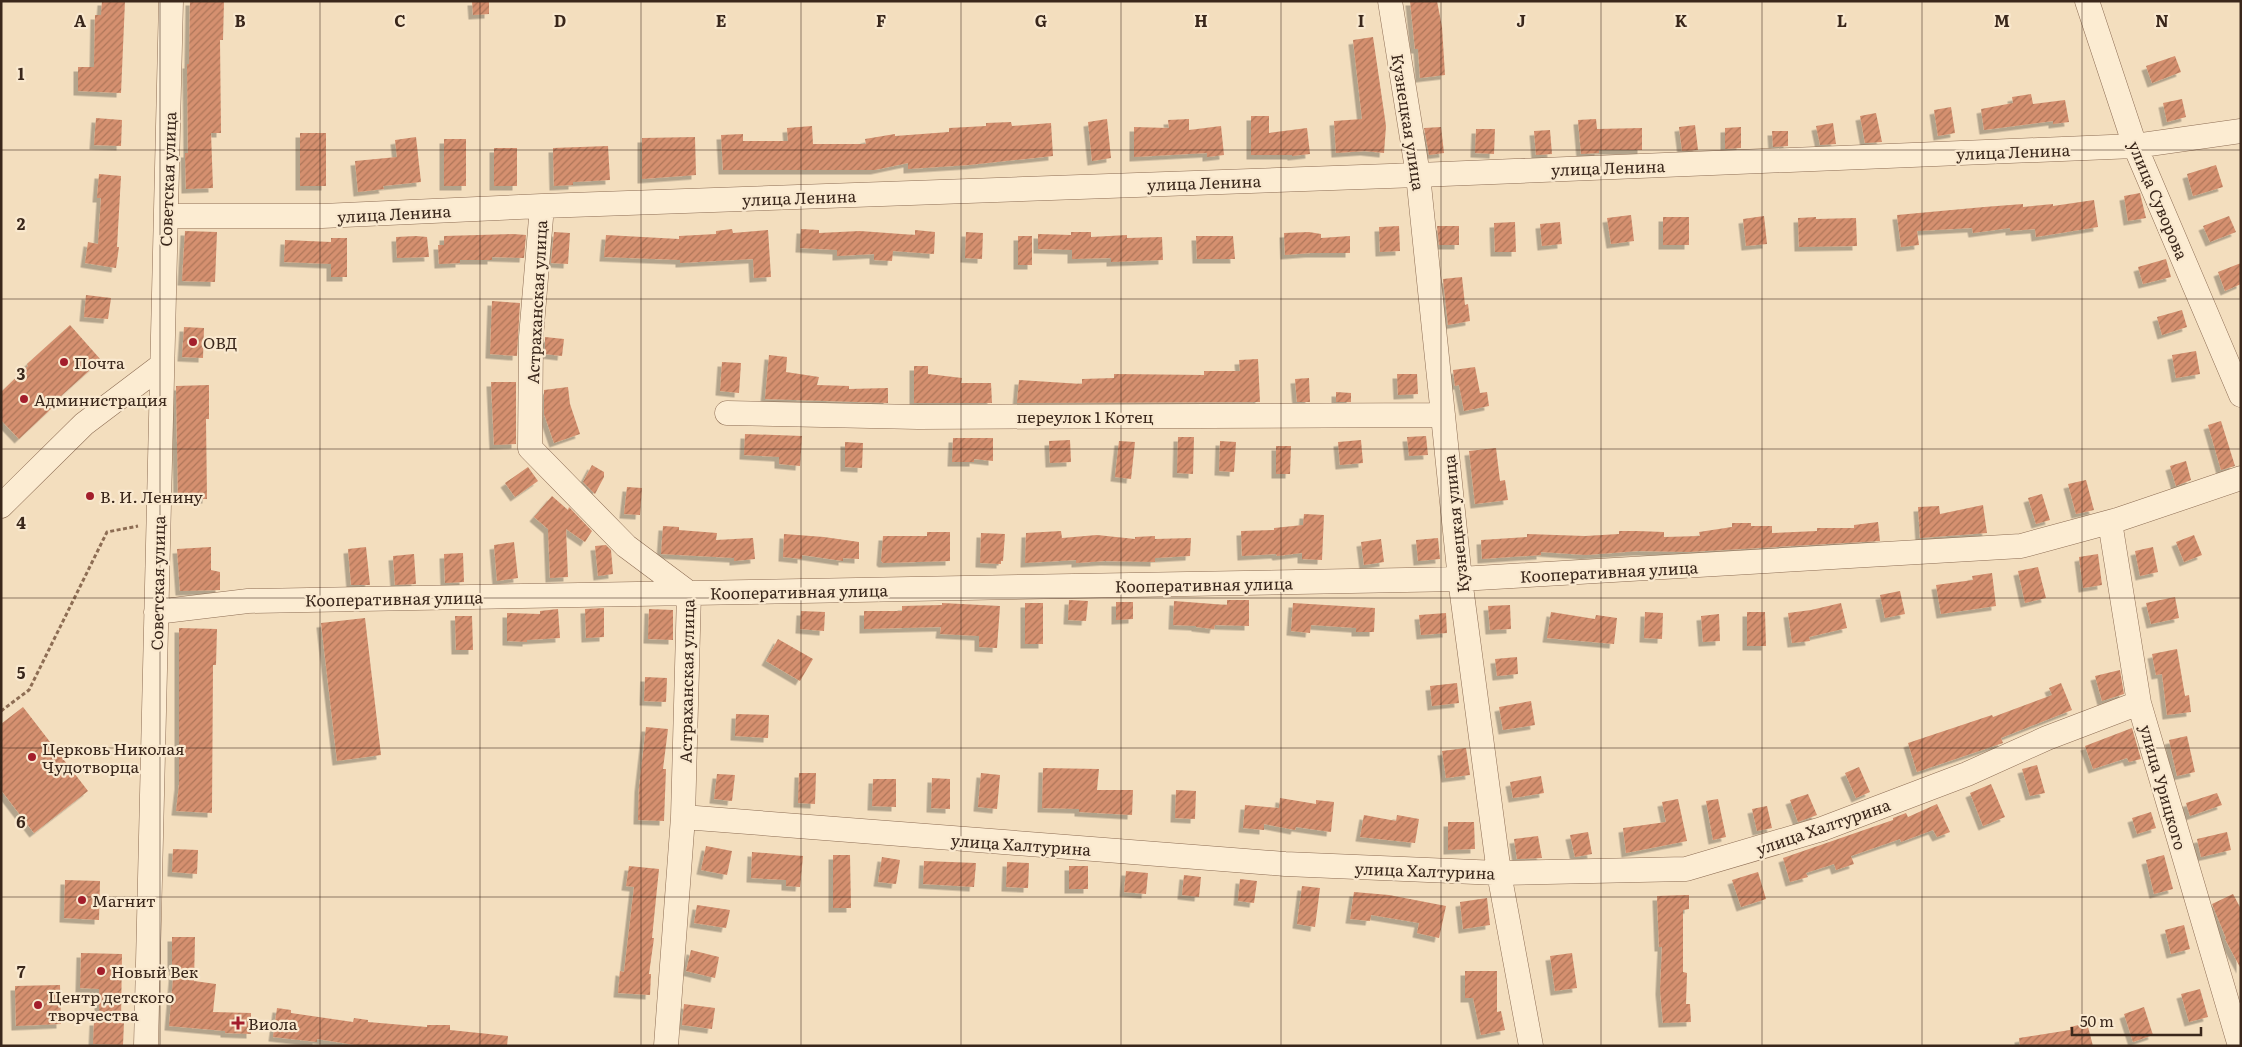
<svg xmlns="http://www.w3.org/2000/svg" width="2242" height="1047" viewBox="0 0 2242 1047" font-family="Literata,serif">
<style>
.building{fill:url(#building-hatch);filter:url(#shadow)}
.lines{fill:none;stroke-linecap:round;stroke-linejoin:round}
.minor-casing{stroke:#8d6d54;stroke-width:25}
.path{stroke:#8d6d54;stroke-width:3;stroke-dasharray:4 2.5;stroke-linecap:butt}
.minor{stroke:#fcecd2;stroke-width:24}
.grid{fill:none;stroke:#3a271b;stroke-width:1;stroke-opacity:0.55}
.poi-dot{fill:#a31e2c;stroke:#f9e8ce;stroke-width:2}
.labels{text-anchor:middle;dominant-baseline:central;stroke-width:4.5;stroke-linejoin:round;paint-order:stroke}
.street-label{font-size:16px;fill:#3a271b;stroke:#f9e8ce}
.poi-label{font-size:16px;fill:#3a271b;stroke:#f9e8ce;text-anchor:start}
.grid-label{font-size:16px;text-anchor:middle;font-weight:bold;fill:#3a271b;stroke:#f9e8ce;stroke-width:4.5;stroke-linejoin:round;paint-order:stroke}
</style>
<defs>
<pattern id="building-hatch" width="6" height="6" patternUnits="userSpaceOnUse" patternTransform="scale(1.25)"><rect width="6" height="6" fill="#d5906f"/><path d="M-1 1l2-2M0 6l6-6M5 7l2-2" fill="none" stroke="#ae765a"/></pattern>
<filter id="shadow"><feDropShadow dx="-4.5" dy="4.5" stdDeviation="0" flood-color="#0004"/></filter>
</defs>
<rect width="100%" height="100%" fill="#f3debe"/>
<path class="building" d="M102,1H125L121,93L78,91V67H94L95,15H101Z
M190,1H224L223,40H220L221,133H211L213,188L186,189L185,153H188L187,64H189Z
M472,1H489V14L473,15Z
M1410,1H1437L1442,27L1445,75L1420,78L1418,49H1415Z
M1373,37L1386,126L1384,153L1365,151L1336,153L1334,121L1362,119L1353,40Z
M2175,56L2181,72L2152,83L2146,66Z
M2031,94L2033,104L2065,100L2069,122L2053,124V121L1984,130L1981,109L2013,103L2012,97Z
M2182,99L2186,117L2167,122L2163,103Z
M1951,107L1955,133L1938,136L1934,110Z
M1876,113L1882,142L1865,143L1860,116Z
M1251,116H1269V133L1307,128L1310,154L1292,156V155H1251Z
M96,118L122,120L121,146L94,145Z
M1107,119L1111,158L1092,161L1088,122Z
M1189,119V130L1221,126L1224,155L1207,157V153L1134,157V127L1169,128L1168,120Z
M1596,119L1597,129L1642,128V150H1599V153L1581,154L1578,120Z
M1011,122L1012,126L1051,123L1053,156L969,165L908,169V163L875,170H723L721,135L743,134V141H788L787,128L812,126L813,144H866L865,139L895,134V136L949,132V128L986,126V123Z
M1833,123L1836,144L1820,145L1816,126Z
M1695,125L1698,150L1682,151L1679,127Z
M1441,127L1444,153L1429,155L1424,128Z
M1741,127V148L1725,149V128Z
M1476,129H1495L1494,154L1475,153Z
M1550,130L1552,154L1536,155L1534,131Z
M1772,131H1788V146L1773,147Z
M300,133H326V186H300Z
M416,137L421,182L383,186L384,189L358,192L355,161L397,157L395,140Z
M695,137L696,175L642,179V138Z
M444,139H466V186H444Z
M608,146L610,180L573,182V185L554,186L553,148Z
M494,148H517V186H494Z
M2216,165L2223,187L2193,196L2187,174Z
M99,174L121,176L117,247H119L116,268L85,263L88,242L98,244L101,198H97Z
M2140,193L2146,218L2128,221L2124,196Z
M2094,200L2098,227L2036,237L2035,229L2010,231V228L1973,233L1972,228L1917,231L1919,245L1901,247L1897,215L1984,207L2023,204V207L2053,204V206Z
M1631,215L1634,241L1611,244L1607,218Z
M1764,216L1767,244L1746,246L1743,219Z
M2229,216L2236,232L2210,242L2203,226Z
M1663,217H1689V245H1663Z
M1816,217V219L1856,218L1857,246L1799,247L1798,218Z
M1515,222L1516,252H1495L1494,223Z
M1560,222L1562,244L1542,246L1540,224Z
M1399,226L1400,251L1380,252L1379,227Z
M1437,226H1459V245H1439Z
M732,229L733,233L768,230L771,277L754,278L753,259L680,263V260L604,257L606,235L679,239V236L716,234V231Z
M801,229L819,230V233L860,231L915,235V230L935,232L934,254L893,251L892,261L874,260V254L837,256V250L800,248Z
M185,231L217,232L215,282L182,281Z
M554,232L570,233L568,264L551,263Z
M966,232L983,233L982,259L965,258Z
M1071,232H1091V237L1127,235V238L1162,237L1163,260L1111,262V258L1072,259V250L1038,249V234L1071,235Z
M1309,232L1321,234V238L1350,236V253H1310L1285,255L1284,233Z
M513,234L526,235L524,258L492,257V260H460V263L439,264L438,245H444V236Z
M416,236L427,237L429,257L397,258L396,237Z
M1018,236H1032V265H1018Z
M1196,236H1233L1235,259H1197Z
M331,238H347V277H331V264L284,262L285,240L331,242Z
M2166,259L2171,277L2143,284L2138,267Z
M2241,263V284L2225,291L2218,272Z
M1462,277L1465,305L1468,304L1470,321L1448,325L1443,279Z
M86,295L111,298L108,319L84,317Z
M492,301L520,303L517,356L490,354Z
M2182,310L2187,327L2162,335L2157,317Z
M70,325L101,360L51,405L53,407L19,439L1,420V392L28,366L27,364Z
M184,327L204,328L203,358L182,357Z
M545,337L564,339L562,356L545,354Z
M2196,351L2200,374L2176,378L2172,355Z
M769,355L787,357L786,372L819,377L817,385L849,386V389L888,388V403L765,399Z
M1258,359L1260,402L1017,403L1019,380L1082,384V379L1114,378V374L1204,375V371H1240L1239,360Z
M722,362L741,363L739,393L720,391Z
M914,366H928V374L962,378L961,383H991L992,403H914Z
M1475,367L1480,393L1487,392L1489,406L1464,411L1459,385L1455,386L1453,370Z
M1397,374H1417L1418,394L1398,395Z
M1309,378L1310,402H1297L1295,379Z
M491,382H516V444L494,445Z
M209,385V419H206L207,499H178L176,386Z
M568,387L570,404L580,434L554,443L544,414V390Z
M1336,392L1351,393V402H1336Z
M2221,421L2235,466L2221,470L2208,425Z
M745,434L802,436L800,466L779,464V457L744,455Z
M1426,436L1428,455L1409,456L1407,437Z
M1178,437H1194L1193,474L1177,473Z
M953,438H993V461L974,459V462H952Z
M1070,440L1071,462L1050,463L1049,441Z
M1361,440L1363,463L1340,465L1338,442Z
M1119,441L1135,442L1131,479L1115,477Z
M1220,441L1236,442L1234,472L1219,471Z
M845,442L863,443L862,468L845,467Z
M1276,446H1291L1290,474H1276Z
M1496,448L1500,481L1505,480L1508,500L1475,504L1469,451Z
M2186,461L2191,480L2176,486L2170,466Z
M592,465L604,472V477L595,494L583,482Z
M528,467L538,481L515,497L505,483Z
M2086,480L2094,510L2076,514L2068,484Z
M627,487L642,488L640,515L624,514Z
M2042,494L2050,520L2036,524L2028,498Z
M552,496L568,510L569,507L592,531L585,542L566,529L568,577L550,578L548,529L534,517Z
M1983,505L1987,533L1920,538L1918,507L1939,506L1940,514Z
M1304,514L1324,515L1322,560L1302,559V553L1277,556L1276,554L1242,556L1241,531L1274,530V528L1303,525Z
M1878,522L1880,541L1688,552L1638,551L1586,555L1541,552V555L1482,559L1481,540L1527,537V534L1585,536L1619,534V531H1637L1664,532V537L1700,536L1699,532L1732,527V523H1751V526H1772V533L1817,531V528H1854V525Z
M663,526L679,527V530L717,533L716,540L753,538L755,559L734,561V558L661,554Z
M1061,531L1062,538L1097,535L1135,539V537L1155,536V539L1191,538L1190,556L1155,558V562L1105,561L1076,563V560L1025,563L1026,533Z
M927,532H950V561L883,563L881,561L883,536H927Z
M981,533L1005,534L1003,561H1001V564L980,563Z
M784,534L824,537L859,542V559L843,558V561L802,555V559L783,557Z
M2194,535L2202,555L2184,562L2176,542Z
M1438,538L1440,559L1418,561L1416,540Z
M1381,539L1384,562L1364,565L1361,542Z
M514,542L518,578L497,581L494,545Z
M606,545L611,550L613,574L598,576L595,546Z
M211,547V570L220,572V590L180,591L177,549Z
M366,547L370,585H351L348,549Z
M2153,547L2158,572L2140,576L2135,551Z
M463,553L464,582L445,583L444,554Z
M414,554L416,584L395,585L393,556Z
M2098,554L2102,585L2083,588L2079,557Z
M2038,567L2046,598L2025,603L2018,571Z
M1992,573L1996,606L1941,614L1936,585L1973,580L1972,576Z
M1900,591L1905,614L1885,618L1880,595Z
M2175,597L2179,618L2151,624L2146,603Z
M1069,600L1088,601L1086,621L1068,620Z
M1227,600H1249V626L1215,625L1214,629L1196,627V626L1173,625L1174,601L1227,605Z
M1116,602H1133V619L1116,620Z
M942,603L1000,606L997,648L979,647V636L940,634L941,627L864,629V611H902V606L942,605Z
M1025,603H1043V644H1025Z
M1293,603L1375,608L1374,632H1356V628L1311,625L1310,633L1291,631Z
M1841,603L1847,628L1809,637L1810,641L1792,643L1788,613L1811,610Z
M1510,605L1511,629L1490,630L1488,606Z
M604,608V637L586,638L585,609Z
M558,609L560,638L527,640V642L507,641V613L540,614V611Z
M649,609L673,610V640L648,639Z
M801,611L825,612L824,631L800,629Z
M1551,612L1595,619L1596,615L1617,618L1614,644L1547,638Z
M1645,612L1663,613L1662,639L1644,638Z
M1747,612H1765L1766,646H1747Z
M1446,613L1447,633L1421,635L1419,615Z
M1719,614L1720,641L1703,642L1701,616Z
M455,616H472L473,650H456Z
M365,618L381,755L337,761L321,623Z
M179,628L217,629L216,665H213L212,813L176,811L179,785Z
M778,639L813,659L800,681L766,661Z
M2177,649L2185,696L2189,695L2191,712L2167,715L2162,674L2156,675L2152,654Z
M1517,657L1518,674L1497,676L1495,659Z
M2120,670L2124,694L2102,701L2095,676Z
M645,677L667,678L666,702L644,701Z
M1457,683L1459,703L1432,706L1430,686Z
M2061,683L2072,710L2001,738L2003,743L2000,744L1917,772L1908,743L1992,715L1993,717L2052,695L2049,688Z
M1531,701L1535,725L1503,730L1499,707Z
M23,707L88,791L34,833L1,790V724Z
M736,714L769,715L768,738L735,736Z
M646,727L668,729L663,769H666L664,821L638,820L639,788Z
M2132,728L2141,759L2129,762L2127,758L2093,769L2085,746Z
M2187,736L2195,772L2177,776L2169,740Z
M1466,748L1470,775L1446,778L1442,751Z
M2037,765L2045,793L2030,796L2022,769Z
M1859,767L1870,792L1856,798L1845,773Z
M1043,768L1099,769L1097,790H1133L1132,815L1079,812V809L1042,808Z
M799,773H816L815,804L798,803Z
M981,773L1000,775L997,809L978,807Z
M717,774L735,775L732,801L714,799Z
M1541,776L1544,793L1513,798L1510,782Z
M932,778L950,779V809L931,808Z
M873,779H896V807L872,806Z
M1991,784L2005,817L1983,826L1970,793Z
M1176,790L1196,791L1195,819L1175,818Z
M2217,793L2222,805L2190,816L2186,803Z
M1808,794L1817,815L1798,822L1790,800Z
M1280,798L1316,804V800L1334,802L1331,832L1296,827L1295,830L1264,824V830L1243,828L1245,805L1279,808Z
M1678,799L1687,841L1626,853L1623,828L1666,822L1662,802Z
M1718,799L1726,837L1713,840L1706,801Z
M1937,804L1950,832L1937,837L1933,830L1901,842L1900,839L1851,856L1854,864L1836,870L1834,864L1806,873L1808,877L1790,882L1783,858L1893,820V818L1906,813L1908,817Z
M1767,806L1772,828L1757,831L1752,809Z
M2151,812L2156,828L2137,834L2132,818Z
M1364,815L1396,821L1397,815L1419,819L1415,843L1360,837Z
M1448,822H1474L1475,849L1448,850Z
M1588,832L1592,854L1575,857L1570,835Z
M2227,832L2231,850L2201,857L2197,839Z
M1538,836L1542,858L1517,859L1514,839Z
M706,846L732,851L727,875L701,870Z
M173,849L198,850L197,874L172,872Z
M752,852L803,856L800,887L786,886V880L751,878Z
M833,855H850L851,908H833Z
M2164,855L2173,889L2154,894L2146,860Z
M882,857L900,860L896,884L878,882Z
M924,861L976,863L974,887L923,884Z
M1007,862L1029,863L1028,888L1006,887Z
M629,866L659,869L652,938H654L649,974H651L650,995L618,993L620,971L624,972L634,887L626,886Z
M1069,866H1088V889H1069Z
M1126,871L1148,873L1146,894L1124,892Z
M1758,872L1766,899L1741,907L1732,880Z
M1184,875L1201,877L1199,897L1182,895Z
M1240,879L1257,881L1254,903L1238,901Z
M65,880L100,881L99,920L64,918Z
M1302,886L1320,888L1315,927L1297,924Z
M1354,892L1389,895L1446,906L1439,938L1417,933L1419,923L1371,915L1370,921L1350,919Z
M2233,894L2241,909V969L2225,939L2226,938L2212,904Z
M1689,895V909L1683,910V972L1687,973L1686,1004H1690L1691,1022L1663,1023L1660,990L1662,947H1659L1657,896Z
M1487,898L1490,925L1463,929L1460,902Z
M697,905L730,910L726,928L694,923Z
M2184,925L2190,949L2171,954L2165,930Z
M172,937H195L194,981L216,984L213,1012L251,1013V1034L225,1033V1031L169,1026L174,967H172Z
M691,950L719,957L715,978L686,971Z
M81,953L122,954L121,1022H124L123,1045L93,1044L94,1021H99V989L80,988Z
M1572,953L1577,988L1555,991L1550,956Z
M1465,971H1497V1012L1501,1011L1505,1030L1481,1035L1473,998H1465Z
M60,985L61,1024L16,1026L15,986Z
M2200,989L2208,1017L2189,1022L2181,994Z
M684,1004L715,1008L712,1029L682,1025Z
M2144,1007L2153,1035L2133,1042L2124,1014Z
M277,1008L291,1010V1013L353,1022L354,1018L368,1020V1022L427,1027V1025H450V1030L508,1036L507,1046H361L317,1039V1042L273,1037Z
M2087,1023L2093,1046H2020L2019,1038L2070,1030V1027Z"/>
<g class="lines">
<g class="minor-casing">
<path id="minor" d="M1390,1L1418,175L1460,579L1499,873L1531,1046
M2087,1L2135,146L2241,395
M542,206L531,337L530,448L626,546L689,593L683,817L666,1046
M166,216H322L542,206L1418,175L2135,146L2241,131
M727,413L918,417L1443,415
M1,506L84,424L162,365
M2110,522L2139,703L2240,1046
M156,612L248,601L1460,579L2021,546L2117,520L2241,478
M683,817L1285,864L1499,873L1686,869L1822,829L1967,774L2047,738L2139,703
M146,1046L171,1"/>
</g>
<path class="path" d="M1,711L29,690L107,532L138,526"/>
<use href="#minor" class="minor"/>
</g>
<path class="grid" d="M160,1V1046M320,1V1046M480,1V1046M641,1V1046M801,1V1046M961,1V1046M1121,1V1046M1281,1V1046M1441,1V1046M1601,1V1046M1762,1V1046M1922,1V1046M2082,1V1046M1,150H2241M1,299H2241M1,449H2241M1,598H2241M1,748H2241M1,897H2241"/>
<g class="poi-dot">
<circle cx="193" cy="342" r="5"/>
<circle cx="64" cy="362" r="5"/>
<circle cx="24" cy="399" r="5"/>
<circle cx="90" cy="496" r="5"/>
<circle cx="32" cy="757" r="5"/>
<circle cx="82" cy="900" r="5"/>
<circle cx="101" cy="971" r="5"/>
<circle cx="38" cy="1005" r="5"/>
<path d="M235.5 1015.5h5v5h5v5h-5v5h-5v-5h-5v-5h5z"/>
</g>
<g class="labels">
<g class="street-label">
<text transform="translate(1409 122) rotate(81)">Кузнецкая улица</text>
<text transform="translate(2013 151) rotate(-2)">улица Ленина</text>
<text transform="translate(1608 167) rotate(-2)">улица Ленина</text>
<text transform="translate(167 179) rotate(-88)">Советская улица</text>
<text transform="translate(1204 182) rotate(-2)">улица Ленина</text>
<text transform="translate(799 197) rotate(-2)">улица Ленина</text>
<text transform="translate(2159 200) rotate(67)">улица Суворова</text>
<text transform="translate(394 213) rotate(-3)">улица Ленина</text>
<text transform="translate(536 302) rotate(-87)">Астраханская улица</text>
<text x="1085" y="416">переулок 1 Котец</text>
<text transform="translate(1455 524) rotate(-96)">Кузнецкая улица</text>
<text transform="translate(1609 571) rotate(-3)">Кооперативная улица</text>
<text transform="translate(157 583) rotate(-89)">Советская улица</text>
<text transform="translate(1204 584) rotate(-1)">Кооперативная улица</text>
<text transform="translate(799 591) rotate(-1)">Кооперативная улица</text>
<text transform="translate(394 598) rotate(-1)">Кооперативная улица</text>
<text transform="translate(686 681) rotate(-89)">Астраханская улица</text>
<text transform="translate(2164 787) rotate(74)">улица Урицкого</text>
<text transform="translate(1823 826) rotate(-19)">улица Халтурина</text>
<text transform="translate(1021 844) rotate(4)">улица Халтурина</text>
<text transform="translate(1425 870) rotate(2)">улица Халтурина</text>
</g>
<g class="poi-label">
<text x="203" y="342">ОВД</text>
<text x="74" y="362">Почта</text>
<text x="34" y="399">Администрация</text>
<text x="100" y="496">В. И. Ленину</text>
<text x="42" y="748">Церковь Николая<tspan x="42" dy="18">Чудотворца</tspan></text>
<text x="92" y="900">Магнит</text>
<text x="111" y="971">Новый Век</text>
<text x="48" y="996">Центр детского<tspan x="48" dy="18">творчества</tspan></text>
<text x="248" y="1023">Виола</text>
</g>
</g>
<g class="grid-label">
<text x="80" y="27">A</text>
<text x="240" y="27">B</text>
<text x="400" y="27">C</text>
<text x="560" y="27">D</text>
<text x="721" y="27">E</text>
<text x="881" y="27">F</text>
<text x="1041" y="27">G</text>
<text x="1201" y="27">H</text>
<text x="1361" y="27">I</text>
<text x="1521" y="27">J</text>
<text x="1681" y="27">K</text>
<text x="1842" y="27">L</text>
<text x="2002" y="27">M</text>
<text x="2162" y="27">N</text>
<text x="21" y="80">1</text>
<text x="21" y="230">2</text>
<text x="21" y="380">3</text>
<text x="21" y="529">4</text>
<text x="21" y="679">5</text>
<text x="21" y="828">6</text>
<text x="21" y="978">7</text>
</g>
<rect width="2242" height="1047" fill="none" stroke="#3a271b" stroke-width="5"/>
<path d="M2072 1027v8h129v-8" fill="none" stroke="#3a271b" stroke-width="2.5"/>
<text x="2080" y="1027" font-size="15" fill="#3a271b" stroke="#f9e8ce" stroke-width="4" paint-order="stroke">50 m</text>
</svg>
